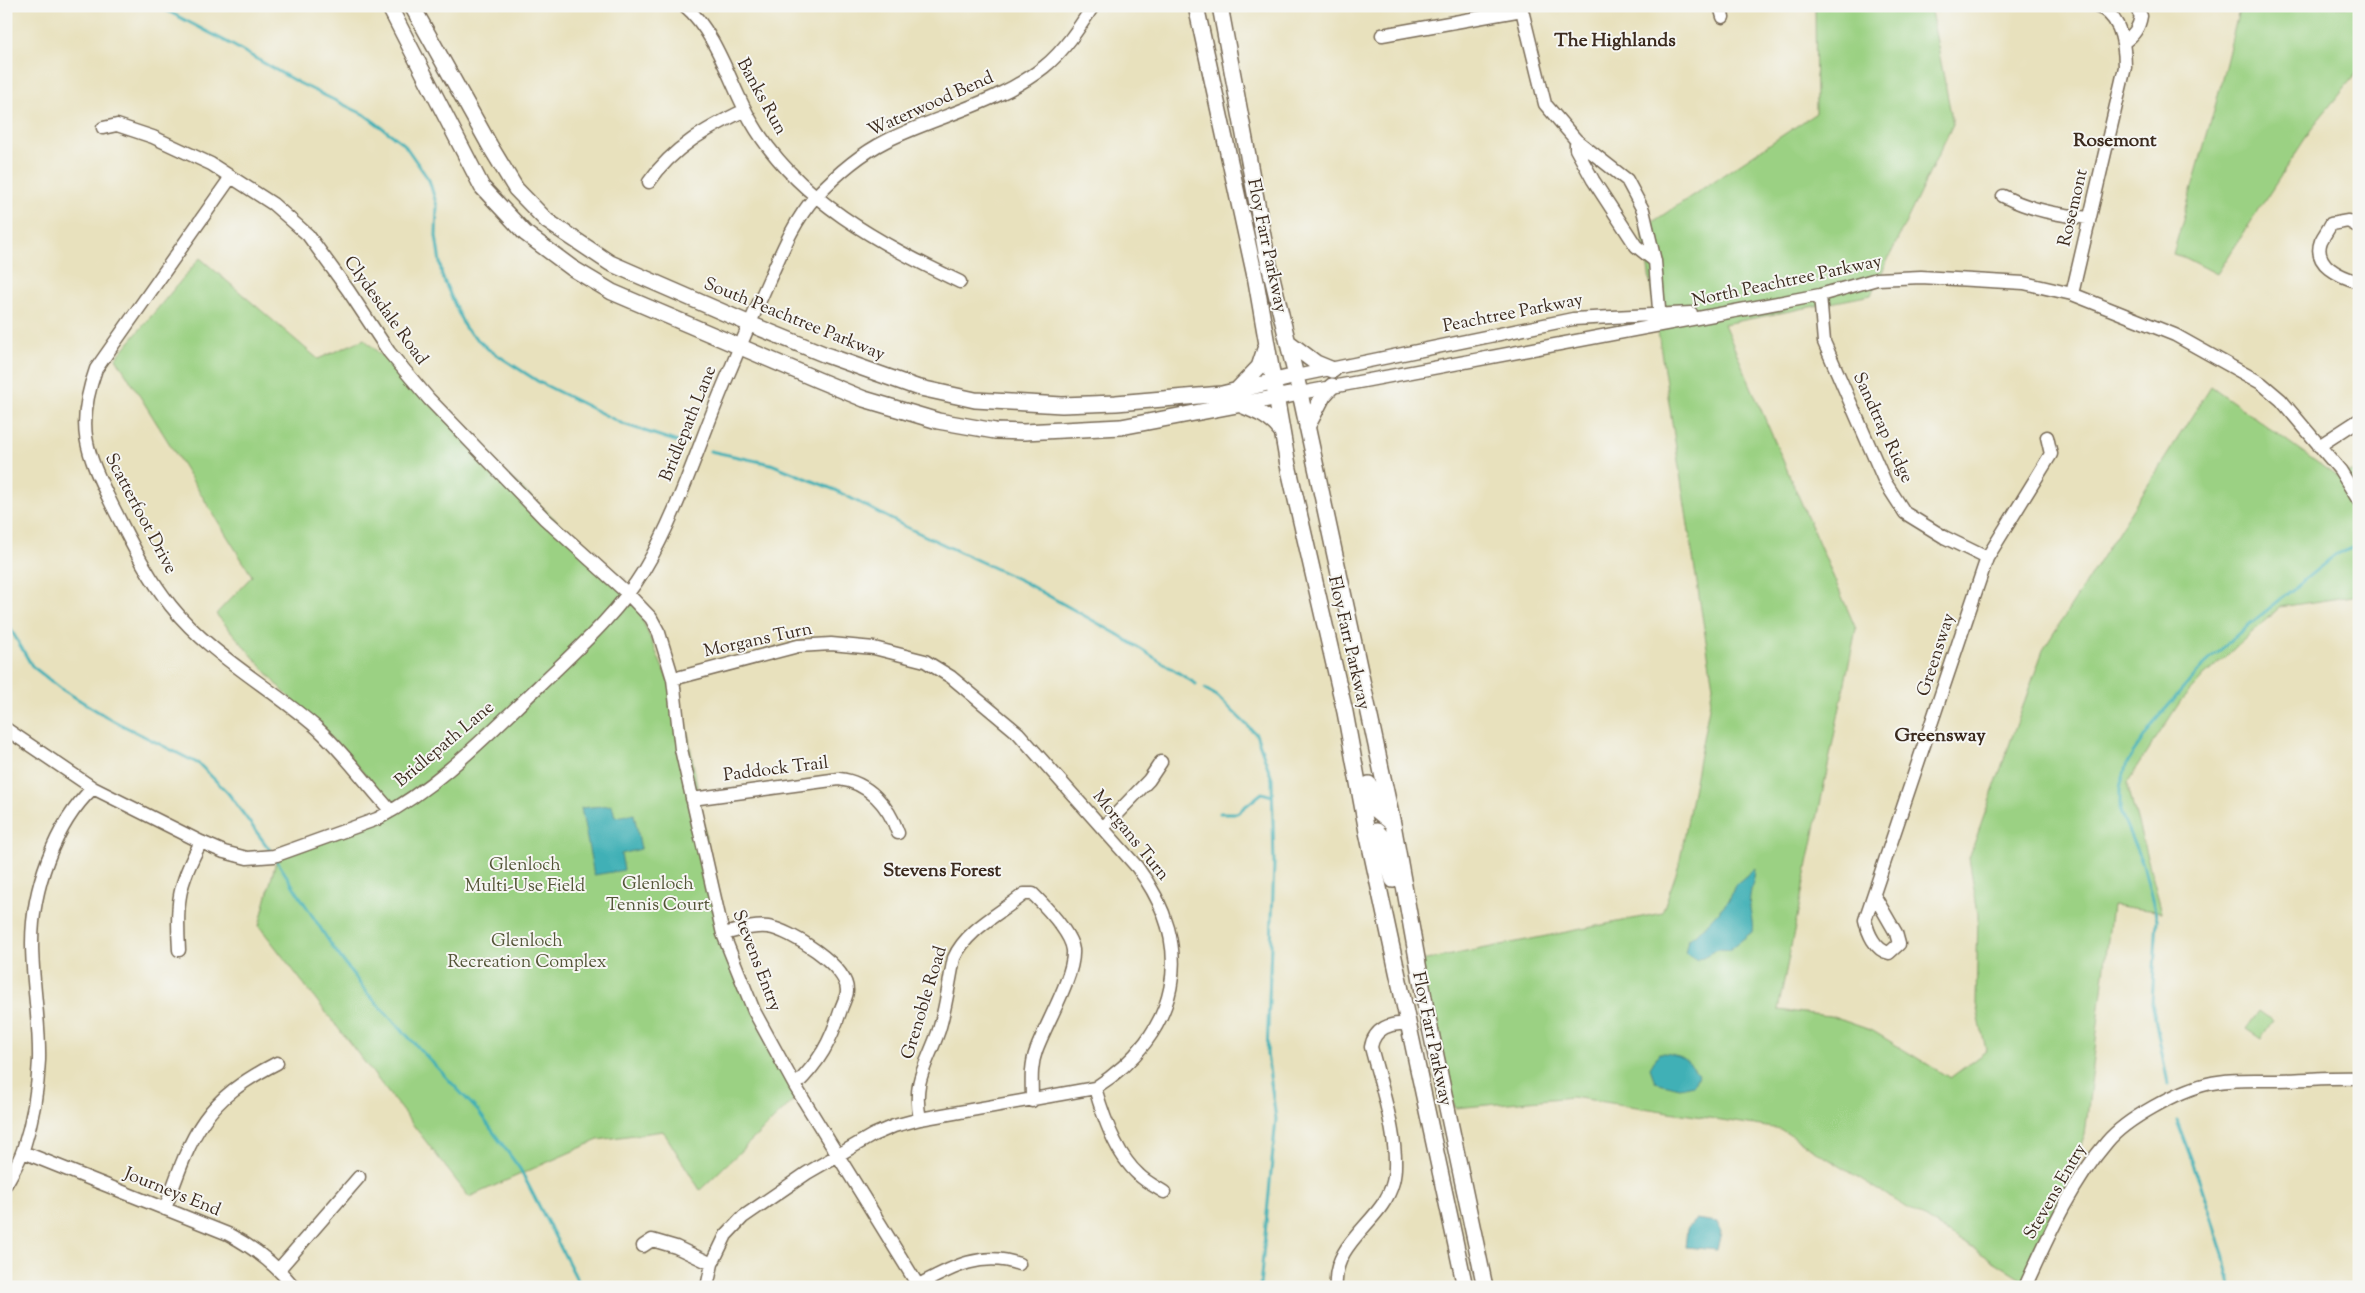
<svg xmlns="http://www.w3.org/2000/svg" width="2365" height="1293" viewBox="0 0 2365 1293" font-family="'Sorts Mill Goudy',serif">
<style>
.green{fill:#9bd183;stroke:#6b7e50}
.water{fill:#3fb0b6;stroke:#3d6d6a}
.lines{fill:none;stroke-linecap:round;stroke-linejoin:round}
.stream{stroke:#3fb0b6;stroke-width:3}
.minor-casing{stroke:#786a56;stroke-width:15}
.major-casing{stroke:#786a56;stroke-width:18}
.minor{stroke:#fff;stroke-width:12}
.major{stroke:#fff;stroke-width:15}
.labels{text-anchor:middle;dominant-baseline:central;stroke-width:4;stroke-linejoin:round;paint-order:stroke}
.street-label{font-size:18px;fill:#3b2a1e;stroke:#f6f6f2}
.park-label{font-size:18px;fill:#535437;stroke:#f6f6f2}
.neighbourhood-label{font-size:19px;font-weight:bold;fill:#3b2a1e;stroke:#f6f6f2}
</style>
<rect width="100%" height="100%" fill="#f6f6f2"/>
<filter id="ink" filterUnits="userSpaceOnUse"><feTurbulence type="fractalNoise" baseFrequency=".02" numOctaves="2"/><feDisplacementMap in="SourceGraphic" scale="10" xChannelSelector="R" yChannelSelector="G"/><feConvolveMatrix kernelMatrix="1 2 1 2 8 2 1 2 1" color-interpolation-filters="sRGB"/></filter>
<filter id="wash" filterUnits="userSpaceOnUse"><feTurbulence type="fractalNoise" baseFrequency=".0096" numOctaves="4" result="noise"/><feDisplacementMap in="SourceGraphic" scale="20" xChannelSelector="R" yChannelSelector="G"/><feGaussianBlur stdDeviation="1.12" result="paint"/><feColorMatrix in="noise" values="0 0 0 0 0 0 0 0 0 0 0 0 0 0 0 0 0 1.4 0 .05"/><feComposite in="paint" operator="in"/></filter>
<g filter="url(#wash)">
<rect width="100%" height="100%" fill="#e8e1bd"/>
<path class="green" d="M1815,6H1930L1953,124L1871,295L1724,324L1856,629L1778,1010L1830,1016L1873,1031L1950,1078L1986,1051L1976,1004L1978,914L1969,858L2043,650L2211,386L2336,476L2359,470V595L2280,607L2204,676L2180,702L2127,783L2162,912L2112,905L2085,1135L2029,1283L1780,1129L1572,1097L1455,1108L1416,962L1662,913L1679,865L1713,686L1642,229L1816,113Z
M2240,6H2359V70L2314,125L2217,274L2186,258L2173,254L2216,103Z
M200,258L318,359L364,339L630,590L686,723L721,924L799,1095L700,1190L663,1131L598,1140L469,1197L259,926L278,853L394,808L348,755L281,689L216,614L252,576L116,358Z
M2259,1011L2273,1021L2261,1039L2246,1029Z"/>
<path class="water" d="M612,805L615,817L634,814L641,849L621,854L624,870L594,875L581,808Z
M1755,868C1755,879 1751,886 1750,896C1748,909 1754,920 1752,932L1729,950L1718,949L1697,960L1685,953L1688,939L1698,933L1729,900L1735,885Z
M1659,1053C1678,1053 1688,1059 1698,1075L1694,1085L1680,1088L1655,1082L1650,1068Z
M1696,1219L1717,1222L1721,1232L1717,1250L1685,1247L1687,1229Z"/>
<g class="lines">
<path class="stream" d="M158,6L227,42L297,82L365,115L404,144L429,180L437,206L436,236L442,276L465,328L488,349L539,382L623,424L684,444
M710,451L771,464L835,490L906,527L1022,581L1117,634L1196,684
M6,621L32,666L60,688L110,719L199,764L228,793L272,853
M1205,689L1217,696L1256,734L1272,779L1274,864L1267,1054L1276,1119L1260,1287
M1220,813H1237L1262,793L1272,796
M275,858L332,946L366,992L478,1111L520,1169L581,1287
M2168,1084L2152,1003L2157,919L2143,865L2120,811V787L2127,763L2155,721L2204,665L2239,633L2335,555L2359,545
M2177,1121L2200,1182L2224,1258L2230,1287"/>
</g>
</g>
<g filter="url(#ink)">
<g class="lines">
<g class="minor-casing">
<path id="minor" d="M685,6C716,32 731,86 751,121C796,200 881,244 960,282
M1521,6L1545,104L1576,140L1627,180L1643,210L1655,261L1660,321
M1720,6L1723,17
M1382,35L1522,10
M2124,42C2134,35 2139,28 2141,16L2135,6
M103,128L117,125L153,137L211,164L273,204L308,235L348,290L389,352L429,399L545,519L627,593L651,618L659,633L673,679L681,749L723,934L754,1011L795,1086L919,1287
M1576,140V149L1593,180L1636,246L1655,261
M231,177L96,369C75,427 86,452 112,505C130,540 146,575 171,606C210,655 269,686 316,727C344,752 366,784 391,811
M649,182C673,147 708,128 745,110
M2003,196C2031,210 2058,215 2089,218
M2359,227L2348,221L2331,224C2328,230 2324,235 2321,241C2312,265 2341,277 2359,282
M2072,294L2125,67C2125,45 2121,14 2096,6
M1820,295L1824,342L1885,482L1905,513L1944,537L1987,558
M1296,376L1573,319L1691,313
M1300,393L1820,295L1877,279L1921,277L2024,283L2072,294L2175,335L2261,383L2281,400L2340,470L2359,501
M2319,446L2359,420
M673,679L798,646L831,644L874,648L925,661L951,677L1018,733L1137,867C1198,948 1179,1034 1095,1088L920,1119L894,1126L873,1135L807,1173L743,1217L726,1235L712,1264L707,1287
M6,729L93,788L201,842L224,852L247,858L274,856L377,819C438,787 488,734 538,687C575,651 617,615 644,570C681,508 701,435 731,368C743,339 756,309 769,280C782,251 794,221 815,197C835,176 860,154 886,141C939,115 997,104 1044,67C1064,51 1079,28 1093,6
M692,799L839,779C868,782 889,806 898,833
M1103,828L1149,780L1161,762
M1874,895L1896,933L1899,944L1889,953C1875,950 1868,933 1865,920L1987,558L2051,454L2047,437
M723,934C738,931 752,925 768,927C790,930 848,966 847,991C847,996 843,1003 841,1009C830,1043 820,1061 795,1086
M179,950C176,902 178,885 201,842
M1095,1088C1103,1116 1116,1155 1139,1175C1146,1182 1156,1187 1164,1192
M920,1119C912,1080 927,1065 939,1030C946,1007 949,982 954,958C966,930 1001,913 1024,894H1033C1045,906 1071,933 1073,950C1075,976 1045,1025 1036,1051C1030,1067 1032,1084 1032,1101
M23,1152L228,1234C255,1248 275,1264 294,1287
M6,1184C12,1173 19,1162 23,1150C32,1122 38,1090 39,1060C40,1021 32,982 32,943C32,890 54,825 93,788
M165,1209C192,1134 202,1101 277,1063
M643,1246L652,1240L676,1247L712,1264
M279,1269L359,1177
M915,1287C949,1269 980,1250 1019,1264
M1336,1287C1332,1241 1383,1222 1393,1182C1402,1147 1380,1083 1371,1047C1374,1029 1391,1021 1409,1025
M2025,1287C2048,1237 2071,1184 2107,1142C2126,1119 2178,1091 2207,1084C2228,1079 2251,1080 2272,1080C2301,1080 2330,1077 2359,1078"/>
</g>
<g class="major-casing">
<path id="major" d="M389,6L482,187L525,233L572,268L612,292L818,380L864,399L938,421L995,431L1024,432L1121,427L1300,393
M412,6L490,146L516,189L547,221L610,263L750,324L826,355L916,387L975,400L1062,405L1116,403L1222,394L1296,376
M1196,6L1256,281L1288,465L1345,712L1367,832L1465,1287
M1220,6L1266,252L1300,393L1393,824L1426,1009L1485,1287
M1288,342L1316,363L1333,370
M1237,390L1259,367L1266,346
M1241,405C1258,412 1271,417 1282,432
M1307,427L1323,396L1332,386
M1369,784L1376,810L1393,824
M1367,832L1377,831L1382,837L1393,880"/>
</g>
<use href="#minor" class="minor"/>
<use href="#major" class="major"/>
</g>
</g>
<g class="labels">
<g class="street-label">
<text transform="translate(761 97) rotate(61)">Banks Run</text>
<text transform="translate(931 105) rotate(-24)">Waterwood Bend</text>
<text transform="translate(2074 208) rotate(-77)">Rosemont</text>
<text transform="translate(1266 246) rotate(78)">Floy Farr Parkway</text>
<text transform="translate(1787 282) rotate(-12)">North Peachtree Parkway</text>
<text transform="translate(385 311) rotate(54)">Clydesdale Road</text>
<text transform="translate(1513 314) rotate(-11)">Peachtree Parkway</text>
<text transform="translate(794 320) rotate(22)">South Peachtree Parkway</text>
<text transform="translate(689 424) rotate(-68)">Bridlepath Lane</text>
<text transform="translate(1882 428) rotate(65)">Sandtrap Ridge</text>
<text transform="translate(140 514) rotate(62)">Scatterfoot Drive</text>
<text transform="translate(758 641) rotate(-12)">Morgans Turn</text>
<text transform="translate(1348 643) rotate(77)">Floy Farr Parkway</text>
<text transform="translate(1937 655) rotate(-72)">Greensway</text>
<text transform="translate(445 745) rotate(-40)">Bridlepath Lane</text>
<text transform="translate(776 770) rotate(-7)">Paddock Trail</text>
<text transform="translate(1130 836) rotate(51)">Morgans Turn</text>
<text transform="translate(756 961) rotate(69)">Stevens Entry</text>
<text transform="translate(925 1003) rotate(-73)">Grenoble Road</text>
<text transform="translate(1431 1039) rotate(78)">Floy Farr Parkway</text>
<text transform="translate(2056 1192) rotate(-60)">Stevens Entry</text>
<text transform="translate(172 1193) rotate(22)">Journeys End</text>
</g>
<g class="park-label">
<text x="525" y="866">Glenloch<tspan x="525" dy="21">Multi-Use Field</tspan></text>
<text x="658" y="885">Glenloch<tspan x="658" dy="21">Tennis Court</tspan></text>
<text x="527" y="942">Glenloch<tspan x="527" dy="21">Recreation Complex</tspan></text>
</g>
<g class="neighbourhood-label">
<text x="1615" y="41">The Highlands</text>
<text x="2115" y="141">Rosemont</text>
<text x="1940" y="736">Greensway</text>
<text x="942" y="871">Stevens Forest</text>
</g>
</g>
<rect width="2365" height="1293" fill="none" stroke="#f6f6f2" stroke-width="25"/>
</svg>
